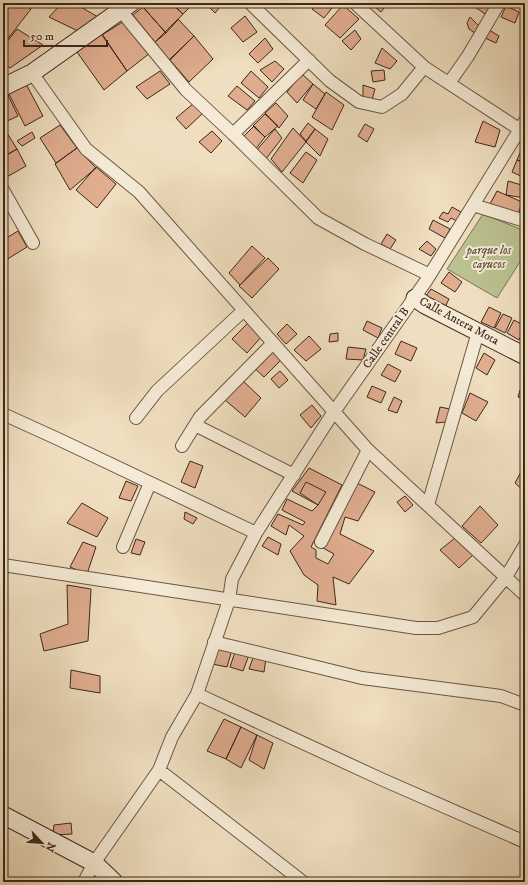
<svg xmlns="http://www.w3.org/2000/svg" width="528" height="885" viewBox="0 0 528 885" font-family="'IM FELL DW Pica',serif">
<style>
.green{fill:#bbc190;stroke:#7c7456}
.building{fill:#e0ad8f;stroke:#3c281b}
.lines{fill:none;stroke-linecap:round;stroke-linejoin:round}
.street-casing{stroke:#695644;stroke-width:14}
.secondary-casing{stroke:#3c281b;stroke-width:19}
.street{stroke:#f5ead5;stroke-width:12}
.secondary{stroke:#f5ead5;stroke-width:17}
.labels{text-anchor:middle;dominant-baseline:central;stroke-width:4;stroke-linejoin:round;paint-order:stroke}
.park-label{font-size:12px;font-style:italic;fill:#5c4e38;stroke:#f5ead5}
.street-label{font-size:12px;fill:#3c281b;stroke:#f5ead5}
</style>
<rect width="100%" height="100%" fill="#efdebf"/>
<filter id="stains"><feTurbulence type="fractalNoise" baseFrequency=".005" numOctaves="4"/><feColorMatrix values="0 0 0 0 .2 0 0 0 0 .09 0 0 0 0 .02 0 0 0 .5 -.17"/></filter>
<radialGradient id="worn" r=".72"><stop offset=".6" stop-color="#630" stop-opacity="0"/><stop offset="1" stop-color="#630" stop-opacity=".3"/></radialGradient>
<path class="green" d="M483,214L525,231V254L497,298L447,269Z"/>
<path class="building" d="M4,3H23L31,9L3,45Z
M62,3H74L98,17L80,32L49,17Z
M148,3H171L183,14L166,33L143,7Z
M171,3H194L183,14Z
M205,3H223L215,13Z
M316,3H325L332,8L324,18L312,9Z
M370,3H388L381,12Z
M477,3H492L485,14L475,7Z
M343,5L359,19L340,38L325,25Z
M506,6L519,12L515,23L501,17Z
M143,7L166,33L155,42L133,15Z
M245,16L257,32L243,42L231,28Z
M470,17L479,26L476,34L469,29L467,23Z
M178,19L194,36L169,60L155,42Z
M124,21L150,53L127,71L102,35Z
M17,29L43,45L10,68L3,64V47Z
M355,30L361,39L351,50L342,41Z
M489,30L499,36L496,43L485,38Z
M102,34L127,71L104,90L77,52Z
M194,36L213,59L189,82L170,60Z
M265,38L273,49L258,63L249,54Z
M382,48L397,61L390,69L375,63Z
M275,61L284,69L272,82L260,70Z
M384,70L385,80L373,82L371,71Z
M160,71L170,84L147,99L136,87Z
M251,71L268,87L259,98L241,83Z
M302,74L313,84L297,103L287,92Z
M26,84L43,116L25,126L9,94Z
M313,84L325,94L316,109L303,100Z
M363,85L375,89L372,100L363,98Z
M237,86L255,101L247,110L228,96Z
M326,92L344,105L332,130L312,117Z
M7,93L18,116L3,123V95Z
M194,103L203,113L186,129L176,118Z
M276,103L288,116L279,128L265,113Z
M265,114L278,126L265,137L253,126Z
M483,121L500,130L495,147L475,142Z
M308,123L315,129L306,141L300,134Z
M365,124L374,129L367,142L358,136Z
M60,125L77,148L56,163L40,138Z
M254,126L265,137L255,150L243,137Z
M293,128L306,142L282,172L271,159Z
M275,129L282,138L266,159L256,151Z
M315,129L328,139L320,156L306,142Z
M212,131L222,141L211,153L199,142Z
M32,132L35,138L22,146L17,141Z
M7,133L17,149L3,157V135Z
M524,143L525,144V162L517,160Z
M77,148L96,168L70,190L55,164Z
M17,149L26,166L5,178L3,174V157Z
M306,152L317,160L303,183L290,173Z
M517,160L525,163V178L512,172Z
M96,167L116,184L97,208L76,190Z
M508,181L525,186V198L506,195Z
M497,191L522,202L518,215L490,204Z
M452,207L461,212L457,221L451,218L448,222L439,218L443,212L448,214Z
M433,220L450,229L445,238L429,229Z
M18,231L27,247L6,260L3,256V240Z
M387,234L396,240L390,249L381,244Z
M427,241L436,249L431,256L419,249Z
M252,246L265,258L240,285L229,273Z
M268,258L279,269L252,298L239,286Z
M449,272L462,282L455,292L441,283Z
M431,289L449,299L445,307L426,296Z
M489,307L501,313L494,328L481,322Z
M503,314L512,318L505,333L495,328Z
M514,320L525,326L519,340L507,333Z
M367,321L382,328L378,338L363,330Z
M249,322L263,335L247,353L232,339Z
M287,324L297,334L286,344L277,334Z
M338,333V341L329,342L330,334Z
M309,336L321,349L306,361L294,350Z
M401,341L417,348L411,361L395,354Z
M348,347L366,349L363,360L346,359Z
M272,348L282,359L264,377L252,366Z
M484,353L495,360L487,375L476,368Z
M388,364L401,371L395,382L381,375Z
M280,371L288,380L279,388L271,379Z
M242,380L261,398L245,417L225,400Z
M372,386L386,392L381,403L367,397Z
M520,390L525,392V399L518,397Z
M470,393L488,402L476,421L462,413Z
M394,397L402,401L397,413L388,410Z
M312,405L321,416L311,428L300,415Z
M440,407L450,409L446,422L436,423Z
M190,461L203,466L195,488L181,482Z
M309,468L342,485L311,547L316,550V558L328,564L334,554L323,548L357,483L375,492L358,521L345,517L340,534L374,551L349,584L333,577L336,605L317,601L318,585L304,575L290,551L304,536L289,525L286,535L271,526L278,514L303,525L305,522L282,510L287,499L312,511L318,505L292,491Z
M522,470L525,472V492L515,483Z
M126,481L138,486L131,501L119,498Z
M306,482L326,492L318,505L300,493Z
M405,496L413,505L405,512L397,502Z
M82,503L108,518L97,537L67,523Z
M480,506L498,525L481,543L462,526Z
M185,512L197,518L193,524L184,519Z
M268,537L281,544L278,555L262,546Z
M455,538L473,555L459,568L440,550Z
M136,539L145,542L140,555L131,553Z
M83,542L96,547L87,574L70,567Z
M67,585L91,589L88,641L44,651L40,634L68,624Z
M216,647L232,650L227,667L212,664Z
M235,652L249,655L243,671L230,667Z
M254,655L266,658L264,672L249,669Z
M71,670L100,676V693L70,688Z
M224,719L241,727L226,759L207,751Z
M241,727L257,735L241,768L226,759Z
M257,735L273,743L264,769L249,760Z
M71,823L72,834L53,835L54,825Z"/>
<g class="lines">
<g class="street-casing">
<path id="street" d="M250,3L330,81L359,102L382,107L402,94L424,67
M355,3L424,67L519,129L525,131
M121,11L186,90L233,134L309,60
M32,73L86,149L139,192L368,450L525,595
M449,83L468,56L499,3
M232,133L318,218L365,244L430,275
M3,190L33,243
M473,205L525,221
M3,414L58,439L256,533
M136,418L157,391L244,310
M195,425L294,475
M182,446L200,417L273,343
M428,505L478,332
M321,542L368,450
M123,547L150,483
M3,565L416,628H438L473,617L506,577L525,545
M214,642L362,678L501,696L525,705
M197,694L381,779L525,842
M159,770L303,882
M84,882L94,863L159,770L172,737L197,694L229,600L232,579L256,533L331,416L426,281L525,121"/>
</g>
<g class="secondary-casing">
<path id="secondary" d="M3,87L32,73L131,3
M415,298L425,305L525,356
M3,815L94,863L114,882"/>
</g>
<use href="#street" class="street"/>
<use href="#secondary" class="secondary"/>
</g>
<g class="labels">
<g class="park-label">
<text x="489" y="250">parque los<tspan x="489" dy="14">cayucos</tspan></text>
</g>
<g class="street-label">
<text transform="translate(459 321) rotate(28)">Calle Antera Mota</text>
<text transform="translate(386 338) rotate(-55)">Calle central B</text>
</g>
</g>
<rect width="528" height="885" fill="none" stroke="#efdebf" stroke-width="16"/>
<rect x="4" y="4" width="520" height="877" fill="none" stroke="#3c281b" stroke-width="2"/>
<rect x="8" y="8" width="512" height="869" fill="none" stroke="#3c281b"/>
<g transform="translate(42 843) rotate(116)" stroke="#f5ead5" stroke-width="3" paint-order="stroke">
<path d="M0-3L7 15L0 10L-7 15Z" fill="#3c281b"/>
<text y="-6" font-size="11" font-weight="bold" text-anchor="middle" fill="#3c281b">N</text>
</g>
<path d="M24 40v6h83v-6" fill="none" stroke="#3c281b" stroke-width="2"/>
<text x="30" y="40" font-size="12" fill="#3c281b" stroke="#f5ead5" stroke-width="3" paint-order="stroke">50 m</text>
<rect width="100%" height="100%" filter="url(#stains)"/>
<rect width="100%" height="100%" fill="url(#worn)"/>
</svg>
